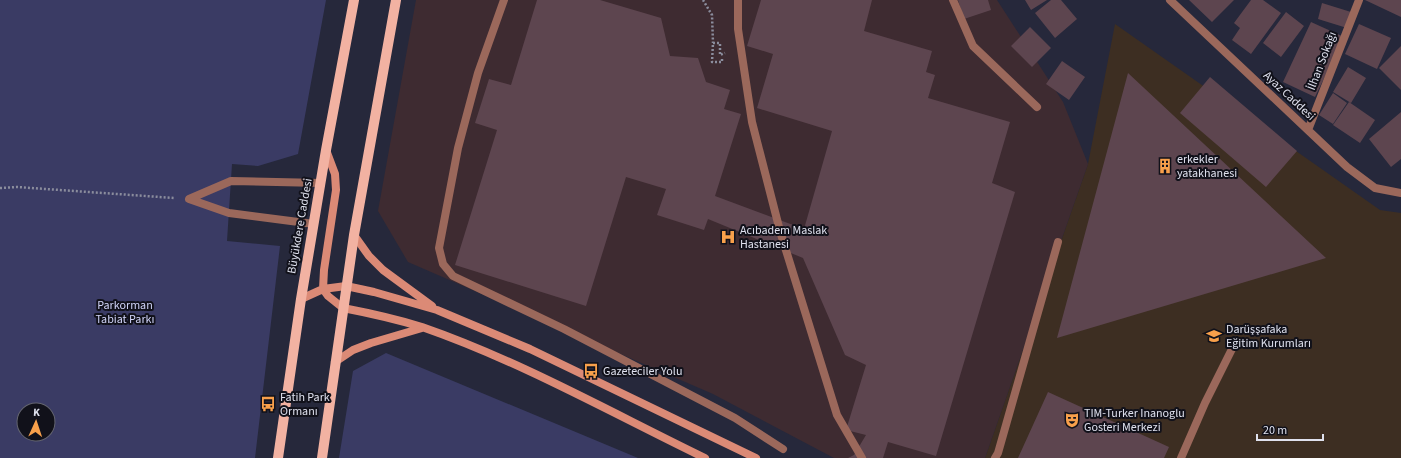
<svg xmlns="http://www.w3.org/2000/svg" width="1401" height="458" viewBox="0 0 1401 458" font-family="'Source Sans 3',sans-serif">
<style>
.education{fill:#3d2e22}
.medical{fill:#3e2b31}
.green{fill:#3a3b64;fill-rule:evenodd}
.building{fill:#5d454f}
.lines{fill:none;stroke-linecap:round;stroke-linejoin:round}
.path{stroke:#8b8d9d;stroke-width:2.5;stroke-dasharray:2 2;stroke-linecap:butt}
.service{stroke:#9b685b;stroke-width:8}
.minor{stroke:#9b685b;stroke-width:8}
.secondary{stroke:#db8a76;stroke-width:8}
.primary{stroke:#f2b2a2;stroke-width:10}
.labels{text-anchor:middle;dominant-baseline:central;stroke-width:4;stroke-linejoin:round;paint-order:stroke}
.street-label{font-size:12px;fill:#dfe1ee;stroke:#11111a}
.poi-label{font-size:12px;fill:#dfe1ee;stroke:#11111a;text-anchor:start}
.park-label{font-size:12px;fill:#d1d4f8;stroke:#11111a}
</style>
<rect width="100%" height="100%" fill="#26283b"/>
<path class="education" d="M1115,24L1380,210L1401,213V458H985L1088,164Z"/>
<path class="medical" d="M416,0H997L1063,102L1088,164L985,458H834L713,394L408,262L378,211Z"/>
<path class="green" d="M0,0H326L298,154L258,166L232,164L227,241L280,246L255,458H0ZM24,410H48V434H24Z
M386,353L638,458H339L353,371Z"/>
<path class="building" d="M537,0H600L661,18L670,56L698,58L706,82L730,90L724,109L741,114L715,196L804,229L832,131L757,108L773,54L747,46L761,0H872L864,31L932,51L926,72L935,75L928,98L1010,122L992,183L1015,192L936,456L888,442L883,458H848L854,455L866,435L846,430L866,365L845,355L803,258L708,219L704,230L657,215L666,189L626,177L586,306L455,265L497,130L475,123L489,79L511,85Z
M958,0H988L991,10L964,19Z
M1025,0H1047L1031,10Z
M1051,0H1061L1077,19L1055,38L1035,13Z
M1189,0H1234L1212,22Z
M1251,0H1263L1281,13L1251,54L1232,40L1240,28L1234,23Z
M1365,0H1401V17Z
M1322,3L1351,12L1347,28L1318,19Z
M1286,12L1304,26L1281,57L1263,43Z
M1311,22L1344,37L1315,97L1283,82Z
M1359,24L1391,38L1377,69L1345,54Z
M1030,27L1051,48L1032,67L1011,46Z
M1401,46V90L1379,68Z
M1062,61L1085,77L1069,100L1046,84Z
M1348,67L1366,78L1351,103L1333,92Z
M1128,73L1326,258L1057,338Z
M1210,77L1297,151L1266,187L1180,113Z
M1333,93L1347,103L1333,124L1319,115Z
M1349,102L1375,120L1360,143L1333,125Z
M1401,112V159L1391,167L1369,139Z
M1048,392L1169,447L1164,458H1018Z"/>
<g class="lines">
<path class="path" d="M703,0L712,15L713,43
M722,59V62H712L713,43H720V55L725,53
M0,188L17,187L174,198"/>
<path class="service" d="M504,0L478,73L458,148L439,248L443,264L453,276L564,329L735,418L783,449
M738,0V29L752,122L780,231L837,415L862,458
M953,0L973,46L1037,107
M995,458L998,453L1058,242"/>
<path class="minor" d="M1170,0L1347,167L1375,188L1401,193
M1308,130L1359,0
M314,224L229,213L189,199L231,181L321,183
M1181,458L1205,403L1233,347"/>
<path class="secondary" d="M326,150L335,174L336,190L324,270L323,289L328,296L343,308C369,313 396,319 422,327C520,361 612,413 705,458
M354,235L369,256L383,270L432,306
M301,299L323,289L346,286L374,292L437,310L530,349L756,458
M335,362L353,350L371,343L422,328"/>
<path class="primary" d="M278,458L301,299L326,150L354,0
M322,458L354,235L396,0"/>
</g>
<defs>
<g id="building-bare" transform="scale(1.2)"><path d="M-4-6H4V6H1V3H-1V6H-4ZM-2.5-4.3h1.7v1.8h-1.7ZM.8-4.3h1.7v1.8H.8ZM-2.5-1h1.7V.8h-1.7ZM.8-1h1.7V.8H.8Z" fill="#f8a04b" stroke="#11111a" stroke-width="2.5" paint-order="stroke"/></g>
<g id="hospital-bare" transform="scale(1.2)"><path d="M-5-5h3v3.5h4V-5h3V5h-3V1.5h-4V5h-3Z" fill="#f8a04b" stroke="#11111a" stroke-width="2.5" paint-order="stroke"/></g>
<g id="school-bare" transform="scale(1.2)"><path d="M0-5L7-2L0 1L-7-2ZM-4 1L0 2.5L4 1V4Q0 6-4 4Z" fill="#f8a04b" stroke="#11111a" stroke-width="2.5" paint-order="stroke"/></g>
<g id="bus-bare" transform="scale(1.2)"><path d="M-5-6H5V4H4V6H2V4H-2V6H-4V4H-5ZM-3.5-4V0h7V-4ZM-3.5 1.2v1.5H-2V1.2ZM2 1.2v1.5H3.5V1.2Z" fill="#f8a04b" stroke="#11111a" stroke-width="2.5" paint-order="stroke"/></g>
<g id="theatre-bare" transform="scale(1.2)"><path d="M-5-5.5Q0-4 5-5.5V0Q5 5 0 6Q-5 5-5 0ZM-3.3-2.5H-1v1.5H-3.3ZM1-2.5H3.3v1.5H1ZM-2.8 1Q0 5.5 2.8 1Z" fill="#f8a04b" stroke="#11111a" stroke-width="2.5" paint-order="stroke"/></g>
</defs>
<g fill-rule="evenodd">
<use href="#building-bare" x="1165" y="166"/>
<use href="#hospital-bare" x="728" y="237"/>
<use href="#school-bare" x="1214" y="336"/>
<use href="#bus-bare" x="591" y="371"/>
<use href="#bus-bare" x="268" y="404"/>
<use href="#theatre-bare" x="1072" y="420"/>
</g>
<g class="labels">
<g class="street-label">
<text transform="translate(1322 61) rotate(-69)">İlhan Sokağı</text>
<text transform="translate(1289 96) rotate(43)">Ayaz Caddesi</text>
<text transform="translate(300 226) rotate(-80)">Büyükdere Caddesi</text>
</g>
<g class="poi-label">
<text x="1177" y="159">erkekler<tspan x="1177" dy="14">yatakhanesi</tspan></text>
<text x="740" y="230">Acıbadem Maslak<tspan x="740" dy="14">Hastanesi</tspan></text>
<text x="1226" y="329">Darüşşafaka<tspan x="1226" dy="14">Eğitim Kurumları</tspan></text>
<text x="603" y="371">Gazeteciler Yolu</text>
<text x="280" y="397">Fatih Park<tspan x="280" dy="14">Ormanı</tspan></text>
<text x="1084" y="413">TIM-Turker Inanoglu<tspan x="1084" dy="14">Gosteri Merkezi</tspan></text>
</g>
<g class="park-label">
<text x="125" y="305">Parkorman<tspan x="125" dy="14">Tabiat Parkı</tspan></text>
</g>
</g>
<g transform="translate(36 422) rotate(3)"><circle r="19" fill="#11111a" stroke="#63646f"/>
<path d="M0-3L7 15L0 10L-7 15Z" fill="#f8a04b"/>
<text y="-6" font-size="11" font-weight="bold" text-anchor="middle" fill="#dfe1ee">K</text>
</g>
<path d="M1257 434v6h66v-6" fill="none" stroke="#dfe1ee" stroke-width="2"/>
<text x="1263" y="434" font-size="12" fill="#dfe1ee" stroke="#11111a" stroke-width="3" paint-order="stroke">20 m</text>
</svg>
